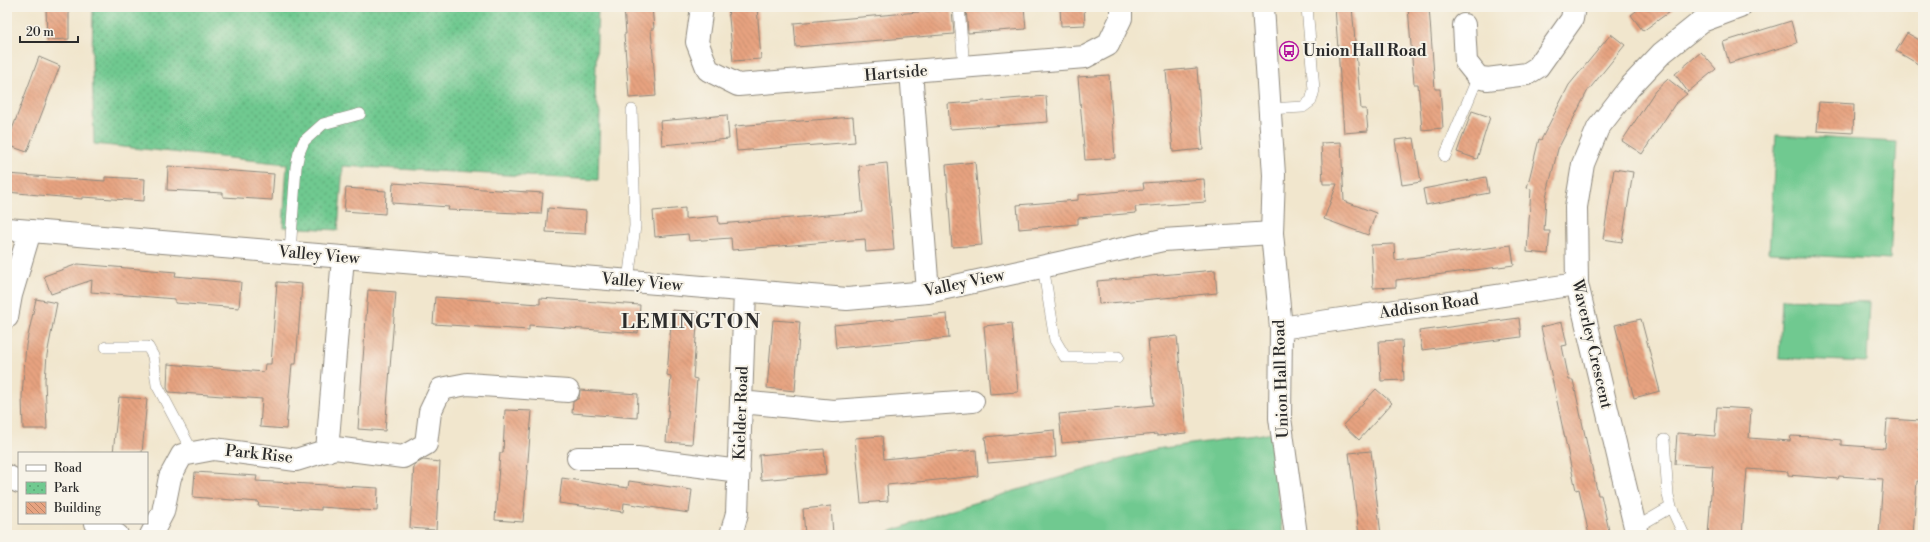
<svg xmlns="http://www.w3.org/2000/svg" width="1930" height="542" viewBox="0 0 1930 542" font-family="'Libre Bodoni',serif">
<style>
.green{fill:#70c990;stroke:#4e7a5e}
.park{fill:url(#park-dots);stroke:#4e7a5e}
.building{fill:url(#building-back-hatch)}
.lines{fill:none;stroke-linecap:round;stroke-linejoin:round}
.service-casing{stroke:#8e887c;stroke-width:12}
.minor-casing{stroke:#8e887c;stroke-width:24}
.tertiary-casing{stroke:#8e887c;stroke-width:24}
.service{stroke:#fff;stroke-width:11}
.minor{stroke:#fff;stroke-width:22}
.tertiary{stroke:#fff;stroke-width:22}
.labels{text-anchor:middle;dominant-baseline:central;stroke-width:4;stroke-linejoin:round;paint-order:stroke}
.poi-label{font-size:16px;font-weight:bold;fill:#2b2b2b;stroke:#f7f3e8;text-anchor:start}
.street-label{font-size:16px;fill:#2b2b2b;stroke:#f7f3e8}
.district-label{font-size:20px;font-weight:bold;letter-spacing:1px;fill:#2b2b2b;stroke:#f7f3e8}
</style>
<defs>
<pattern id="park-dots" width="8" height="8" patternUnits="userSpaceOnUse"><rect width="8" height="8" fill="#70c990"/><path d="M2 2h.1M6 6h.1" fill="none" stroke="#5ca376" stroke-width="1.8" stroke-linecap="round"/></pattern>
<pattern id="building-back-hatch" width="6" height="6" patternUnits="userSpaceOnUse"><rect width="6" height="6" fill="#e7a380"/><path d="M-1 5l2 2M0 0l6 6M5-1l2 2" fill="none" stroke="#bb8569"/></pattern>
</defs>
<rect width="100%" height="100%" fill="#f7f3e8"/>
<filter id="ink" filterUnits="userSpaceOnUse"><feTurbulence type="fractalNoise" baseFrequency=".025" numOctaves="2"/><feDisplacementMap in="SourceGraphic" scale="8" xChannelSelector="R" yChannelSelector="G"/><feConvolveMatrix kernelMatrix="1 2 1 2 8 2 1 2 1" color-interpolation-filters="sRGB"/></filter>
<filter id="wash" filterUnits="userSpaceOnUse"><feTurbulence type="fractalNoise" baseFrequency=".012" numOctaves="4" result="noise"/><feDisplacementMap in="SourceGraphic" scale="16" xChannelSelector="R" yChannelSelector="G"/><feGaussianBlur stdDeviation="0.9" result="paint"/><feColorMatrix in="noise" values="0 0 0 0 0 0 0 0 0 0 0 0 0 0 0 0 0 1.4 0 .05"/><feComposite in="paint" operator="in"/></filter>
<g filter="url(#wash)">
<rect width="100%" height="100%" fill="#f1e6cd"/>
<path class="green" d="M1776,135L1897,142L1890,260L1769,253Z
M1782,299L1870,302L1867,362L1779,358Z
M1270,433L1283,535H880L950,510L1156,449Z"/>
<path class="park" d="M93,7H598L595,96L600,113L598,180L343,166L338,230L283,227L287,164L94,144L92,56Z"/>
<g id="blocks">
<path class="building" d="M46,7H69V39L47,40Z
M624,7H652L654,29H651L656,96L629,98L624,34H626Z
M728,7H757L761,59L733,61Z
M977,7H1024L1026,29L968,33L966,8Z
M1060,7H1084L1085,25L1061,26Z
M1335,7H1352L1361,109H1366L1368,131L1344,133Z
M1408,7H1429L1435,89H1440L1443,128L1422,130L1418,84H1414Z
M1641,7H1676L1643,31L1631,15Z
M952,9L954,34L796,47L794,23Z
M1791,21L1797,43L1729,63L1723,42Z
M1907,33L1923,42V67L1896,51Z
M1611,34L1625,45L1587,92L1558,149L1546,197L1544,231H1550L1548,254L1527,252L1531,189L1527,188L1539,139L1541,140L1569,85Z
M1701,52L1716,69L1688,92L1675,74Z
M39,57L60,66L27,152L7,145V143Z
M1197,68L1203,149L1173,152L1166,71Z
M1109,75L1115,158L1085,160L1078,77Z
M1668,79L1687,94L1675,104L1642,154L1622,141L1655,91Z
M1046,96L1048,122L950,129L948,104Z
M1819,102L1854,104L1853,133L1817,131Z
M1472,111L1490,117L1477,159L1457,152Z
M727,115L729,139L662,145L660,121Z
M853,117L855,142L737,151L735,126Z
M1414,138L1421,182L1402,185L1395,140Z
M1341,142L1344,201L1376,213L1368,235L1324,219L1337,184H1323L1321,143Z
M975,162L982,245L952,247L946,165Z
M887,163L894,250L866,252L865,239L732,250L731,238L689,241L688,234L655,237L653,211L685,208V219L718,216L719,224L863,212L859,166Z
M168,166L274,174L272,200L223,197V193L167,190Z
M1614,169L1633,172L1622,242L1603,239Z
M7,174L105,181V177L145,179L144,201L82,197V199L7,192Z
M1486,177L1489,193L1426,205L1423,189Z
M1204,179L1206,202L1135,207L1136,213L1078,218V224L1019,229L1017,205L1078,200V195L1144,189L1143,183Z
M393,183L543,193L541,214L448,210L449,207L392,203Z
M346,188L386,191L385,214L344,211Z
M548,208L586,211L585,234L546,232Z
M1394,244L1395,260L1511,245L1514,265L1396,280V287L1373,288L1371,245Z
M78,264L176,272L175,276L241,282L239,308L175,303V299L91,292L92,280L51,294L44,276Z
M1215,270L1217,293L1099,304L1097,281Z
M277,282L302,284L296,364H292L286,429L260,427L262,399L169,392L167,388L168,364L264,372L265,364H271Z
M368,290L396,292L385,431L358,429Z
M435,297L540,304V298L640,305L638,333L529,325V330L433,324Z
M36,299L57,303L47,355L45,380L47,429H23L22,396L26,345Z
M672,310L698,312L693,378L697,379L692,444L666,442L671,376L667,375Z
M947,314L949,338L836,348L834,325Z
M1519,318L1521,337L1422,350L1419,331Z
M1641,319L1660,391L1634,398L1615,325Z
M773,320L800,322L795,391L767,388Z
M1562,322L1567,345L1562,346L1569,380H1573L1598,495H1601L1610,535H1589L1579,489L1576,490L1541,327Z
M1012,323L1018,392L990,394L984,326Z
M1177,336L1186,433L1157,436V434L1062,443L1059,414L1154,405L1148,339Z
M1402,340L1404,380L1381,381L1379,341Z
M1376,389L1392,403L1359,440L1343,425Z
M580,390L638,394L637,418L572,413L573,402L579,398Z
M119,397L147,399L142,453H113Z
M1717,407L1751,409L1749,438L1790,441L1791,436L1813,437L1841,440V445L1885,448L1887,419L1921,421L1919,450L1923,451V482L1917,481L1913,535H1879L1883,479L1839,476L1838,479L1788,475V472L1747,469L1742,535H1708L1713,466L1675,464L1677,433L1715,436Z
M505,410L532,411L523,522L495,520L500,453H503Z
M1054,430L1056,457L988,463L985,437Z
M882,436L884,459L976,450L978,476L887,485L888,501L861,503L855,438Z
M824,449L826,474L761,480L759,455Z
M1371,451L1381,535H1359L1349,453Z
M423,460L440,462L436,530L410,528L414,465Z
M195,472L257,476L256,481L378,488L377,511L321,507V510L258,506L259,502L193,497Z
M562,478L628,488L629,481L692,490L689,513L624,503L623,512L559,503Z
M831,506L833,535H805L803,509Z"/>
</g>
</g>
<g filter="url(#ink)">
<use href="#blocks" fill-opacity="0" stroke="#8e887c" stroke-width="1"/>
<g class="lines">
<g class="service-casing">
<path id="service" d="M959,7L964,67
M1269,109L1303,107L1311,101L1314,90L1307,7
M1445,156L1478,77
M290,252L296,167L299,153L304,141L323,124L360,114
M1043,266L1055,340L1065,357H1118
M628,281L635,226L632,110
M106,347H148L153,356L157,385L193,453
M1664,440L1668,495L1671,507
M1635,528L1671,507L1684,535"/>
</g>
<g class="minor-casing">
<path id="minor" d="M702,7L697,42L708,70L738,85L1085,57L1108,45L1121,18V7
M1464,25L1466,62L1478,77L1487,79L1527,74L1538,67L1572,19L1574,7
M911,71L928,292
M7,229L847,299L928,292L1163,240L1272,233
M7,317L11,295L30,231
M1281,328L1577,284
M741,402L833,411L973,401
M327,451L343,257
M578,458H637L739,471
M7,476L19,482
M96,523L117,535
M151,535L163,512L170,477L182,455L214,449L296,460L335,448L403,457L426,444L430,412L441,389L467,384L568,391
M731,535L737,513L745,291
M1637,535L1577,284L1576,207L1583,164L1598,128L1629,88L1662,53L1702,21L1740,7"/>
</g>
<g class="tertiary-casing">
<path id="tertiary" d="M1263,7L1274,175L1272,233L1281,328L1280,418L1296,535"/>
</g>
<use href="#service" class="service"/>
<use href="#minor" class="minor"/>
<use href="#tertiary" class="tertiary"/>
</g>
</g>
<defs>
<g id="bus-ring" transform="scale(1)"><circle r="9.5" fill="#f7f3e8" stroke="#b5179e" stroke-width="1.5"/><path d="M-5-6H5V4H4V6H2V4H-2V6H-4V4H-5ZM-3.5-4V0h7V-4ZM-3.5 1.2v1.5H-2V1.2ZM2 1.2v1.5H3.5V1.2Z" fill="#b5179e"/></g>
</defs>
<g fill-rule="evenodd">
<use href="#bus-ring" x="1289" y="51"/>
</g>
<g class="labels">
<g class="poi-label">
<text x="1303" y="51">Union Hall Road</text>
</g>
<g class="street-label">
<text transform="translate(896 73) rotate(-5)">Hartside</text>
<text transform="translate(319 255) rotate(5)">Valley View</text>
<text transform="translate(642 282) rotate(5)">Valley View</text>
<text transform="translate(964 283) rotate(-12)">Valley View</text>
<text transform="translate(1429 306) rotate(-8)">Addison Road</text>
<text transform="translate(1592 344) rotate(77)">Waverley Crescent</text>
<text transform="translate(1281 379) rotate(-92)">Union Hall Road</text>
<text transform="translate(741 413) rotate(-88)">Kielder Road</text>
<text transform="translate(259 454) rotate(6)">Park Rise</text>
</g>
<g class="district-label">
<text x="691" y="322">LEMINGTON</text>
</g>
</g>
<rect width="1930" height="542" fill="none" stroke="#f7f3e8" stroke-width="24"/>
<rect x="18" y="452" width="130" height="72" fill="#f7f3e8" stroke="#a5a39c"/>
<rect x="26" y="465" width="20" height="6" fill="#ffffff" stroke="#a5a39c"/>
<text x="54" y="472" font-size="12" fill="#2b2b2b">Road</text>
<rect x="26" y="482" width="20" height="12" fill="url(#park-dots)" stroke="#a5a39c"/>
<text x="54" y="492" font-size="12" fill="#2b2b2b">Park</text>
<rect x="26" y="502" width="20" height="12" fill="url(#building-back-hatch)" stroke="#a5a39c"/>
<text x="54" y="512" font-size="12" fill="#2b2b2b">Building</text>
<path d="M20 36v6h58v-6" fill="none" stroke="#2b2b2b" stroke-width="2"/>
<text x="26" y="36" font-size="12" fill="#2b2b2b" stroke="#f7f3e8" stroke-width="3" paint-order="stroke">20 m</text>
</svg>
